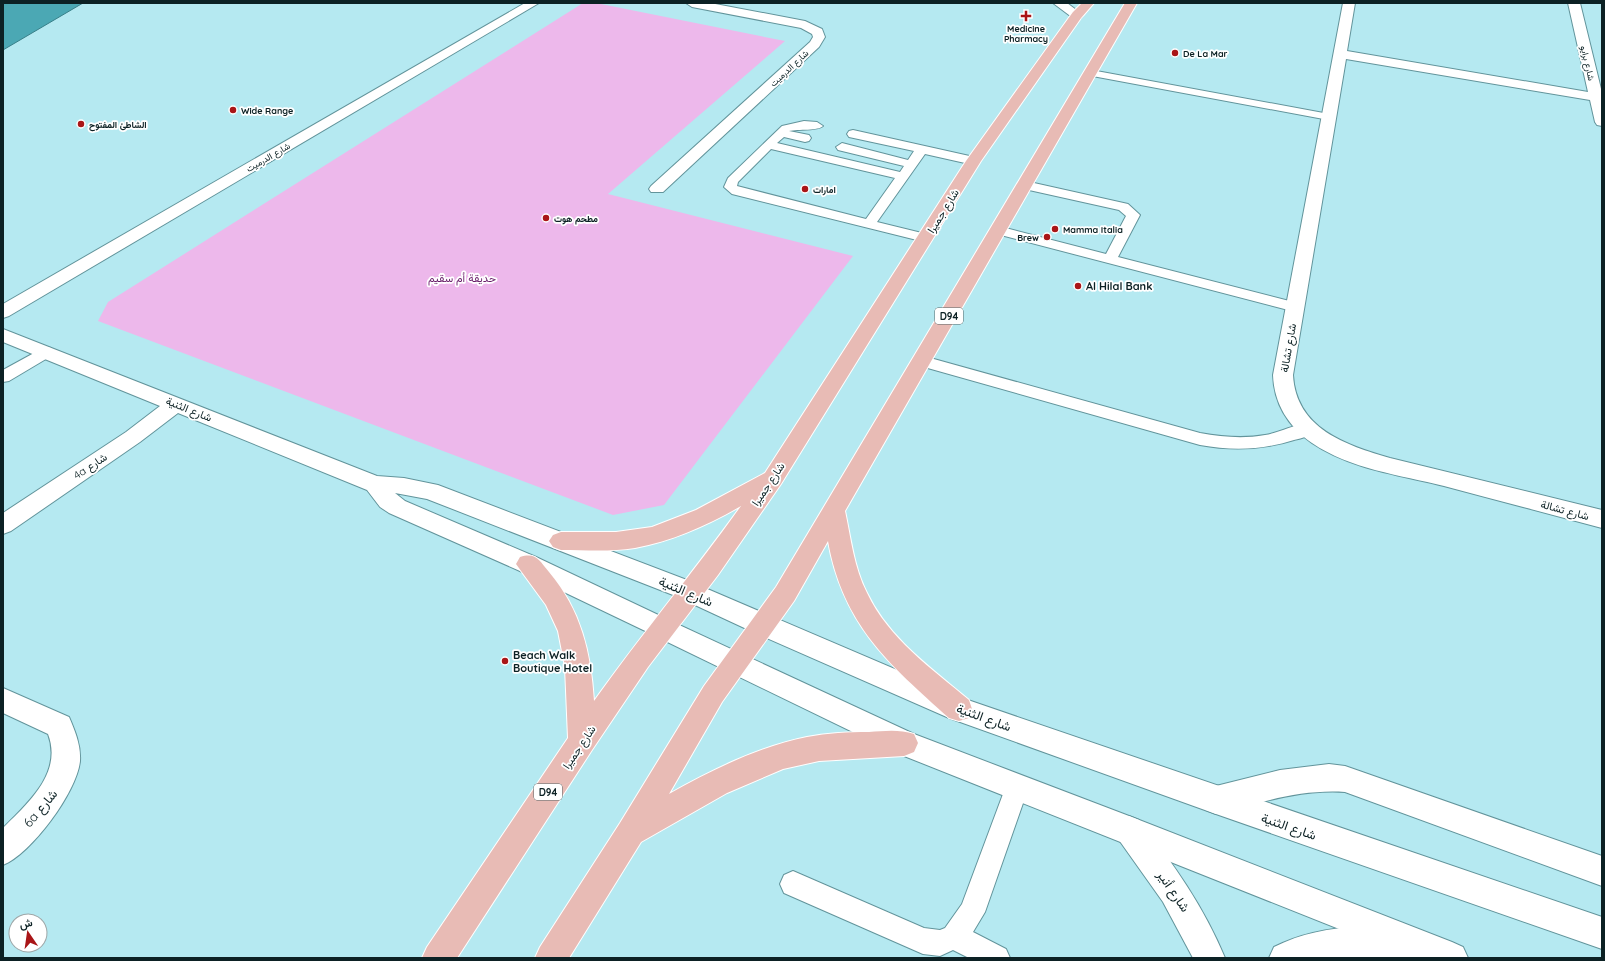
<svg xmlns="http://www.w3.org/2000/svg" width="1605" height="961" viewBox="0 0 1605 961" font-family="Quicksand,Vazirmatn,sans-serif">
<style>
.green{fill:#edb8eb}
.water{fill:#4ba8b4;stroke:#388089}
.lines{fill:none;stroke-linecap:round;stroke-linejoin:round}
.lane-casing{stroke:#62949b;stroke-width:2}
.street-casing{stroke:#62949b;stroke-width:2}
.secondary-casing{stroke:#62949b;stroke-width:2}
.primary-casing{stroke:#fff;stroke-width:2}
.lane{fill:#fff;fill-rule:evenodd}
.street{fill:#fff;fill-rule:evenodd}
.secondary{fill:#fff;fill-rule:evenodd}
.primary{fill:#e8bbb5;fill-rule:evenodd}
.poi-dot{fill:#a91517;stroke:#fff;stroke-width:1.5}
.labels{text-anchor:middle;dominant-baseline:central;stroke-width:3.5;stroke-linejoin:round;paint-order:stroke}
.far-poi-label{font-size:9px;font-weight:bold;fill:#0c2124;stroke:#fff;text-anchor:start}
.far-street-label{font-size:9px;fill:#0c2124;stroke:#fff}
.shield{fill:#fff;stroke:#556466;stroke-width:1}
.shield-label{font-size:10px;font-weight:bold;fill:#0c2124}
.street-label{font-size:11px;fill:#0c2124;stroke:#fff}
.park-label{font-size:11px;fill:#671b68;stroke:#fff}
.poi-label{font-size:11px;font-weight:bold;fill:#0c2124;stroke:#fff;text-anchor:start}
.near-street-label{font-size:13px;fill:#0c2124;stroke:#fff}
</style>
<rect width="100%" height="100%" fill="#b5e9f1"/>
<path class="green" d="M583,3H596L785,41L608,194L853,256L664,505L613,515L98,321L108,302Z"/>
<path class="water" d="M3,3H83L3,50Z"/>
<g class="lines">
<g class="lane-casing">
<path id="lane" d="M1091,70L1329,114L1335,117L1329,120L1087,75L1086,73L1087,71Z
M804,121L817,122L823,126C819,131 798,129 789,131L809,135L811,138L809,141L805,142L784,137L777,143L900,172L904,166L838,150L836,147L842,143L908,160L914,151L849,137L847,134L849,131L853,130L974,157L980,161L974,165L925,154L877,222L930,235L932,238L930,241L925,242L732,194L724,187L728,178L782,126ZM771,149L895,178L866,219L737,186L738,182Z
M1025,181L1128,204L1140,215L1118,257L1301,304L1303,307L1301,310L1296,312L993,233L991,230L993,227L998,226L1106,254L1126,216L1119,210L1020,188L1019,185Z
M45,347L51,348L53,352L51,356L9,381L3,382V370Z
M923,356L1200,433C1222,437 1243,439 1265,435C1280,433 1299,421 1313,425L1316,429C1312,436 1302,438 1294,440C1262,450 1233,451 1200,445L917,365L915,361L917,357Z
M1017,775L1025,778L1029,786L985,912L973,932L1006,949L1010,958H969L953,950L940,956L923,954L784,893L780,884L784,875L793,871L924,928L940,930L945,928L962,904L1009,778Z"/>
</g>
<g class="street-casing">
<path id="street" d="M525,3H539L9,316L3,318V304Z
M686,3H710L805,21L822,29L825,37L819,47L663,192H651L649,189L651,186L810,42L813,37L812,34L801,28L692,7Z
M1053,3H1067L1083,15L1081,18H1073Z
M1343,3H1355L1347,51L1588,92L1568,3H1580L1602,93V126L1597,125L1595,122L1590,100L1346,59L1293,375C1296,429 1346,445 1390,458L1602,510V528C1549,514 1497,500 1444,486C1400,475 1350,469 1312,443C1289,427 1274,404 1273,375Z
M3,329L377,476L404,478L438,485L700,585L703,592L700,599L691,602L427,499L395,493L405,501L536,557L671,621L675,628L671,635L662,639L520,571L389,513L380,507L367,490L178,413L140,442L11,531L3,534V513L126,432L160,406L3,342Z
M3,688L69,717C75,731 81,745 80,761C77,792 31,854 3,865V828C28,803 63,773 48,734L3,713Z
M1329,764L1345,766L1602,856V886L1345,792C1300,789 1259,803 1216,814L1206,810L1202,800L1206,790L1216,786L1280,770Z
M1129,816L1139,820C1173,863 1204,907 1225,958H1193L1163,902L1119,840L1114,830L1119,820Z
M1360,927H1406L1417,932L1422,943L1417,954L1408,958H1269L1274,947C1302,933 1329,928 1360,927Z"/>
</g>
<g class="secondary-casing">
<path id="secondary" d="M691,582L965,699L1602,917V949L1216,814L949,718L753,632L682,599L679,592L682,585Z
M662,617L914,734L1129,816L1452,942L1463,947L1468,958H1412L894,752L653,635L649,628L653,621Z"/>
</g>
<g class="primary-casing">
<path id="primary" d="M1082,3H1094L1081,18L981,161L781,484L718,575L648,667L592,750L457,958H422L427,947L568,738L565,667L558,631L546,605L516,564L520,557C536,552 539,560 549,572C581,610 591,653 594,701C641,635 693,573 741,506C708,525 673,541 635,548C611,552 585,550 561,550L553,547L549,541L553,535L561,532H616L652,527L696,510L765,473L966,161L1073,12Z
M1125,3H1137L845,511C851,539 854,568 867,593C888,638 932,669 969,700L972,709L969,718L959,721L949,718C889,664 843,625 828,541L794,601L722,702L669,794C712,770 758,747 807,737C828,733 848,732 869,732C884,731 899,729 914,734L918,743L914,752L904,756L819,761L783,769L727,793L641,842L569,958H535L540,947L620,823L704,686L776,587Z"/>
</g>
<use href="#lane" class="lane"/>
<use href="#street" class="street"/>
<use href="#secondary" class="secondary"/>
<use href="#primary" class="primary"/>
</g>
<g class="poi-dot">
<path d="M1024 10h4v4h4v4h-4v4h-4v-4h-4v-4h4z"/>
<circle cx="1175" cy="53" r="4"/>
<circle cx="233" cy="110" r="4"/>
<circle cx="81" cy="124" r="4"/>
<circle cx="805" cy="189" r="4"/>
<circle cx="546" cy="218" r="4"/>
<circle cx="1055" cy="229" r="4"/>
<circle cx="1047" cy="237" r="4"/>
<circle cx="1078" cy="286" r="4"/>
<circle cx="505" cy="661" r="4"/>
</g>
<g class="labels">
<g class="far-poi-label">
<text x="1026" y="28" text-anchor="middle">Medicine<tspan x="1026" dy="10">Pharmacy</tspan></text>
<text x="1183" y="53">De La Mar</text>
<text x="241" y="110">Wide Range</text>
<text x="89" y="124">الشاطئ المفتوح</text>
<text x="813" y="189">امارات</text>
<text x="554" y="218">مطحم هوت</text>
<text x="1063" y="229">Mamma Italia</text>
<text x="1039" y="237" text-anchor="end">Brew</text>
</g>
<g class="far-street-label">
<text transform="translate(1588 63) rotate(77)">شارع برايو</text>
<text transform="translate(789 68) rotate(-43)">شارع الدرميت</text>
<text transform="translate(268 157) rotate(-30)">شارع الدرميت</text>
</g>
<g class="shield">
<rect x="935" y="308" width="28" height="16" rx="3"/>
<rect x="534" y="784" width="28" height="16" rx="3"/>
</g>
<g class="shield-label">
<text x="949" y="316">D94</text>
<text x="548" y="792">D94</text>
</g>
<g class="street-label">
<text transform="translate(943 211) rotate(-58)">شارع جميرا</text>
<text transform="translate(1288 348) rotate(-80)">شارع تشالة</text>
<text transform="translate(189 409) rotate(22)">شارع الثنية</text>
<text transform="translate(90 466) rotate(-34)">4a شارع</text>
<text transform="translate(768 484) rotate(-56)">شارع جميرا</text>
<text transform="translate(1565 510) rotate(15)">شارع تشالة</text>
<text transform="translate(579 747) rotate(-56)">شارع جميرا</text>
</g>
<g class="park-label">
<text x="462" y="278">حديقة أم سقيم</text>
</g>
<g class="poi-label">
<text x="1086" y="286">Al Hilal Bank</text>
<text x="513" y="655">Beach Walk<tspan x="513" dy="13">Boutique Hotel</tspan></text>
</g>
<g class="near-street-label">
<text transform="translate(686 591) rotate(23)">شارع الثنية</text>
<text transform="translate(984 717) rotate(20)">شارع الثنية</text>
<text transform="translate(40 808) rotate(-50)">6a شارع</text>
<text transform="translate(1289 826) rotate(19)">شارع الثنية</text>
<text transform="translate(1174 891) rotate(56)">شارع أنير</text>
</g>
</g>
<rect width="1605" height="961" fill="none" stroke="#0c2124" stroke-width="8"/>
<g transform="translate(28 933) rotate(347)"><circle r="19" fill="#ffffff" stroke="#9ea6a7"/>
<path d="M0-3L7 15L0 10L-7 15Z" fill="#a91517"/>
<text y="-6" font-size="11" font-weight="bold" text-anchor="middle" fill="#0c2124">ش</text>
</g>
</svg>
